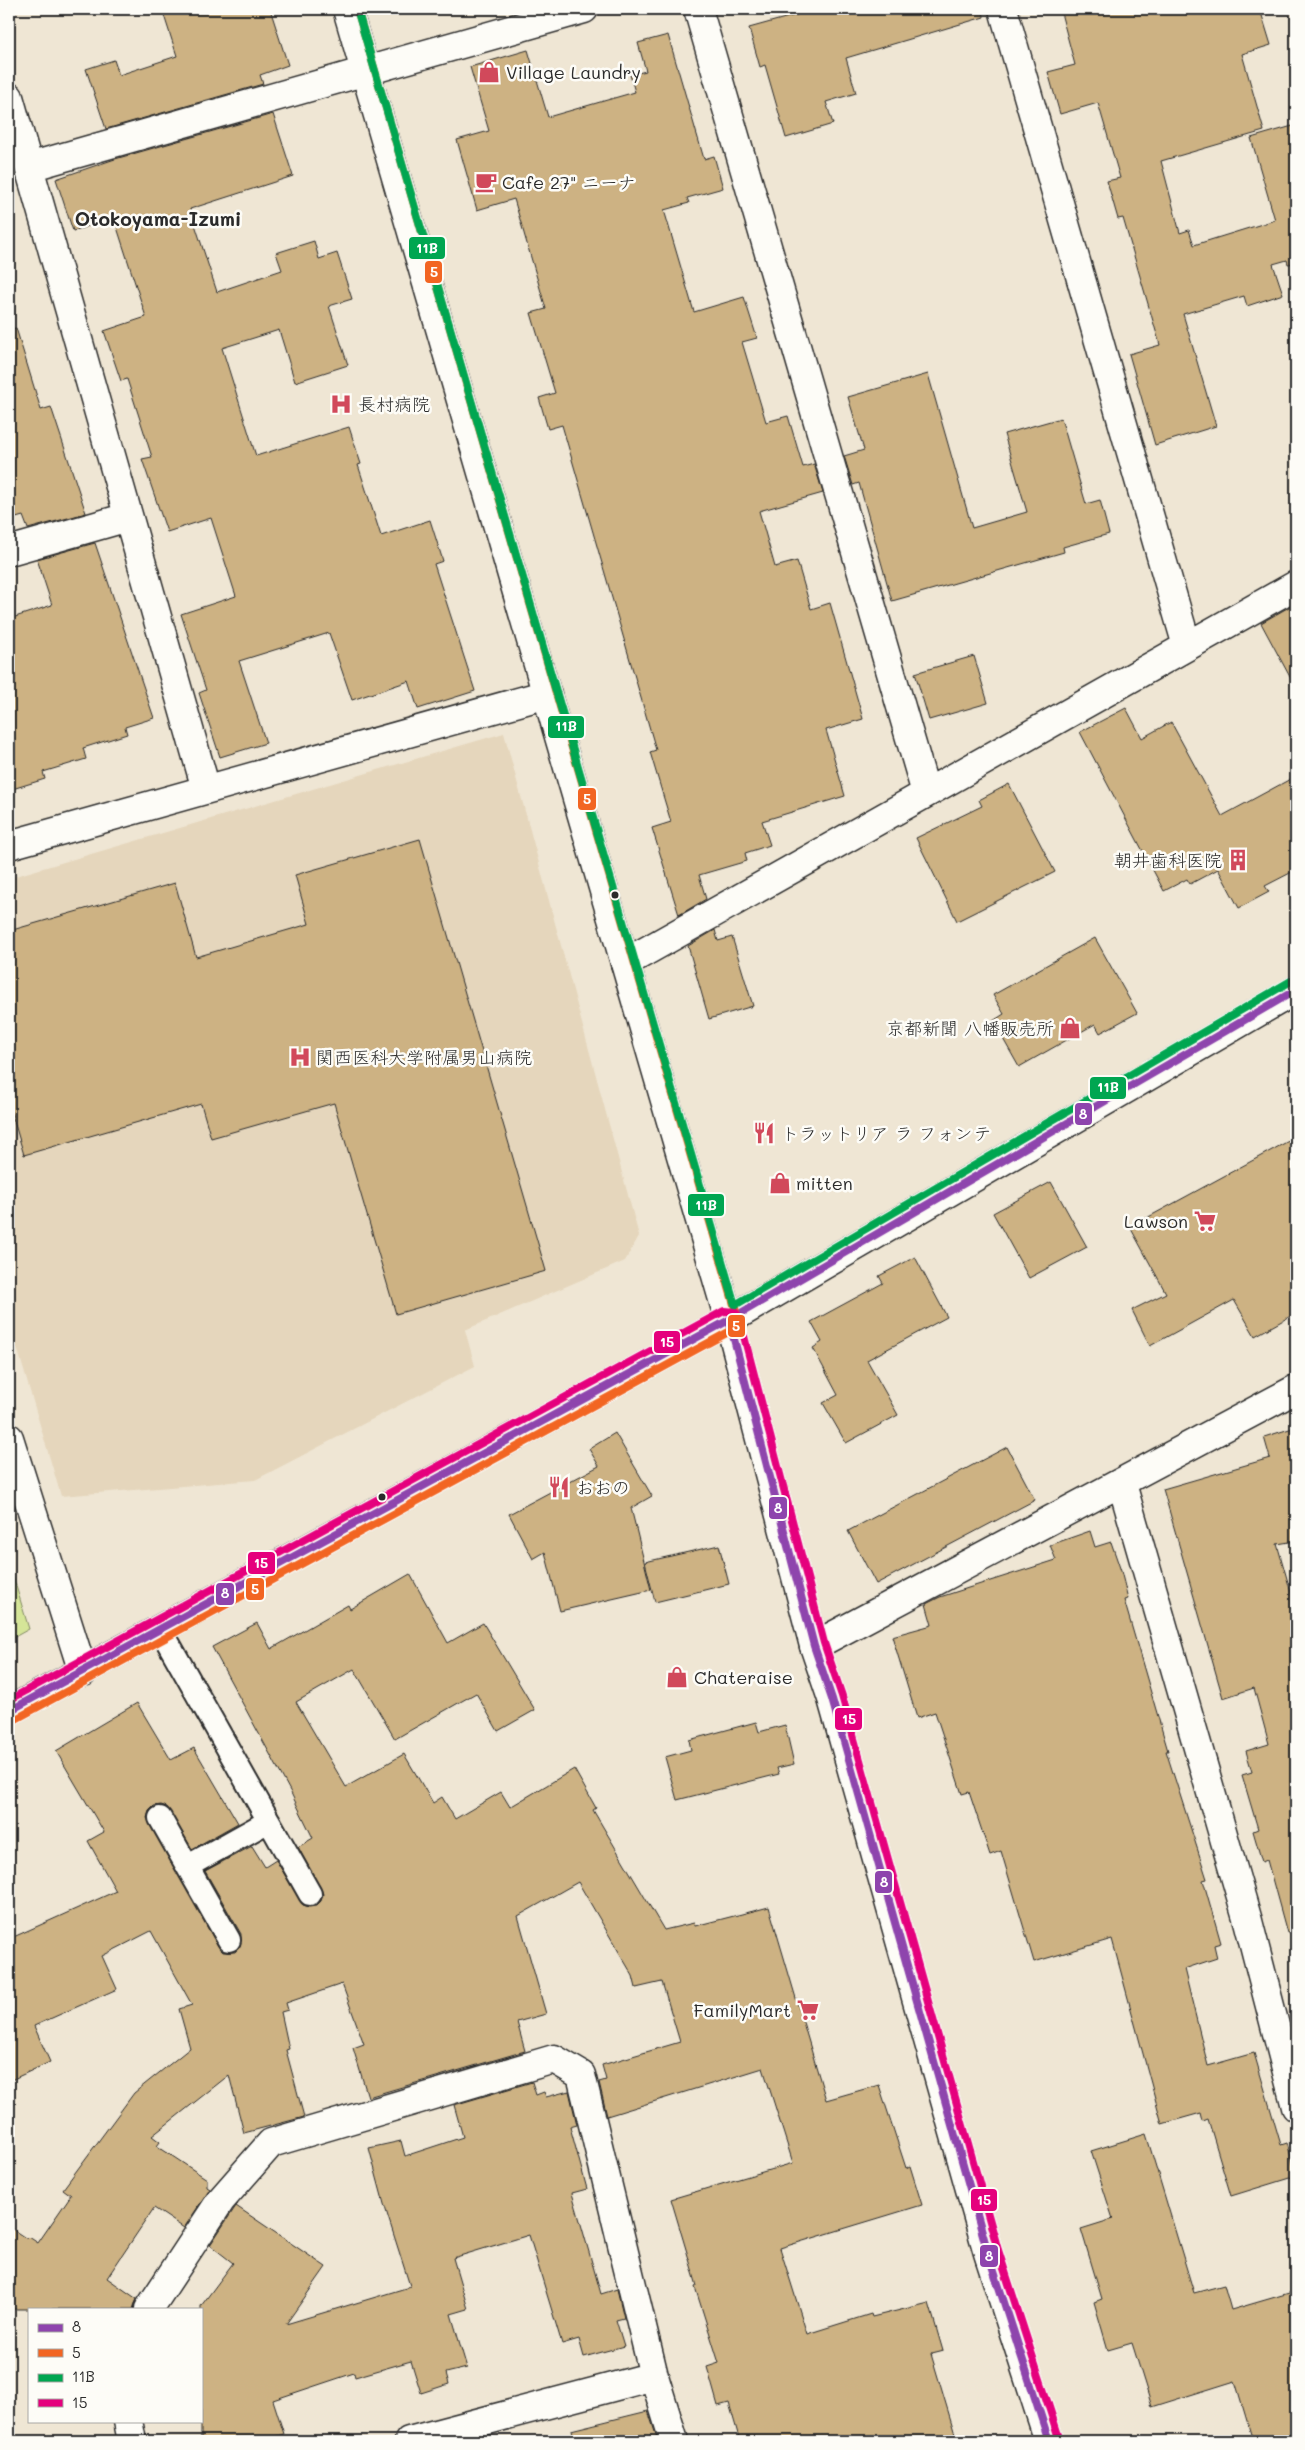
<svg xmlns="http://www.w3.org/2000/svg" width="1305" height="2450" viewBox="0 0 1305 2450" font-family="Mali,'Klee One',sans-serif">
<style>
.built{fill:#e5d6bc}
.green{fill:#d5e598;stroke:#808862}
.building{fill:#cdb283;stroke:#2b2b2b}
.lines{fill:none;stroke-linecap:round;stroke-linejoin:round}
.service-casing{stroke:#2b2b2b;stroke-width:26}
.minor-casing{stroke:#2b2b2b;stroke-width:31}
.tertiary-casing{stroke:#2b2b2b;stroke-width:31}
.service{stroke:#fdfcf7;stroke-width:22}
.minor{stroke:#fdfcf7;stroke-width:28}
.tertiary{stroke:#fdfcf7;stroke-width:28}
.bus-1-casing{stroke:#fdfcf7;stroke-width:11}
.bus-2-casing{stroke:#fdfcf7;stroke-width:11}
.bus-3-casing{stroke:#fdfcf7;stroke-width:11}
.bus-4-casing{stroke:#fdfcf7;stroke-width:11}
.bus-1{stroke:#8e44ad;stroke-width:8}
.bus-2{stroke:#f26522;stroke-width:8}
.bus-3{stroke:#00a651;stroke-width:8}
.bus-4{stroke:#e5007d;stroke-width:8}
.bus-dot{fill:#2b2b2b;stroke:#fdfcf7;stroke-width:2}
.labels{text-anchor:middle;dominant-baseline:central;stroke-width:5;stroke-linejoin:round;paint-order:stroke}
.poi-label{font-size:18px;fill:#2b2b2b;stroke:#fdfcf7;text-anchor:start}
.neighbourhood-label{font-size:19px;font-weight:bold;fill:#2b2b2b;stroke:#fdfcf7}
.line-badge{stroke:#fdfcf7;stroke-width:2}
.badge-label{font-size:14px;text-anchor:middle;font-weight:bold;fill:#fff}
</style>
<rect width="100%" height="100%" fill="#efe6d4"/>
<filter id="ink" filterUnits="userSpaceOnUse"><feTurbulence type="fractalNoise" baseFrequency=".02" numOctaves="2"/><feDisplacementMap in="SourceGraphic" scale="10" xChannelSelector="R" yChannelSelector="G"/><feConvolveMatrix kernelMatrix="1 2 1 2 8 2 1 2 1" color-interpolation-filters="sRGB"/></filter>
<g filter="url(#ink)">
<path class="built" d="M504,733L639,1236L625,1261L465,1330L475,1366L255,1480L61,1496L9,1320V878Z"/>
<path class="green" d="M9,1563L29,1629L9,1640Z"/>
<path class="building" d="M162,9H270L288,65L260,75L263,84L106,129L86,69L114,60L119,75L177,56Z
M818,9H983L984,17L846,58L856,93L826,102L833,124L786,138L765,65L760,67L749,28Z
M1060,9H1260L1271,45L1242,54L1264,131L1161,161L1180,233L1189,230L1194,245L1275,220L1251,138L1296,125V263L1288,264L1287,260L1273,264L1283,294L1247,306L1244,296L1183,314L1216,426L1155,445L1129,354L1160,345L1123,218L1118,219L1107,181L1120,178L1098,103L1060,114L1048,72L1075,65Z
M668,35L704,159L714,156L723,188L687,198L689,203L664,210L694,312L744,297L757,338L742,342L766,422L788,416L803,467L814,464L823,493L759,511L775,567L797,561L811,609L830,603L863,719L826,730L845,796L762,821L770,845L745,853L747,861L699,875L706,899L679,915L652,828L671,822L650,752L656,750L562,425L548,429L539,398L555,393L531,313L546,309L514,199L477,210L457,140L489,131L470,67L528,50L548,117L635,92L630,75L646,71L638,43Z
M273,114L293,176L190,209L217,292L282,270L276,253L314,241L319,259L337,253L352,299L329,306L348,365L295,382L279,330L222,348L256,456L349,427L361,464L358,465L381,536L430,520L443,561L434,564L475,691L418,709L409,681L352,700L329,633L239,661L266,743L220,757L199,693L206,690L181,614L236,596L211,518L167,532L142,459L152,457L127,379L121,381L104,331L146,317L114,218L73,231L56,179L115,159Z
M16,328L41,410L51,407L86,513L28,529L23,516L9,520V329Z
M928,374L972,528L1027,512L1004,434L1061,418L1086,504L1100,500L1109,534L1063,547L1064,552L892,601L859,483L853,485L844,456L864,450L848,397Z
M95,543L154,718L125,727L127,734L83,748L86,759L43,772L45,779L9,790V619L52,605L37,559Z
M1296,603V688L1261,623Z
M974,656L988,703L929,720L915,673Z
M1126,708L1142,738L1171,722L1222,816L1296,776V870L1265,886L1269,892L1239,908L1218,869L1190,884L1187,879L1164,891L1080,732Z
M1009,784L1055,872L957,921L916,838L982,806L979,800Z
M420,839L546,1271L396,1314L334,1103L211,1138L201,1104L24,1155L9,1104V931L175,883L196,957L309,924L295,875Z
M715,930L718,941L732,937L753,1006L709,1019L688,946Z
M1095,938L1137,1013L1100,1033L1095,1024L1019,1067L993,1021L1004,1014L993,995Z
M1296,1137V1313L1255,1336L1234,1300L1150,1346L1132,1310L1166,1293L1130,1227Z
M1051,1182L1087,1247L1029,1278L993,1213Z
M915,1257L947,1317L867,1360L898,1415L846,1443L823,1403L838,1395L813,1348L822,1342L811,1322L883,1283L879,1276Z
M1296,1427V1541L1277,1544L1296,1610V1932L1287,1933L1267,1860L1262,1862L1253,1831L1258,1829L1242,1775L1252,1772L1246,1751L1269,1744L1254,1688L1223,1698L1163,1489L1270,1458L1264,1437Z
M615,1433L652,1496L631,1508L651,1590L560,1611L545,1552L533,1559L509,1514L599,1466L589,1449Z
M1007,1447L1035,1500L876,1584L848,1531Z
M1090,1531L1095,1547L1111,1542L1121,1571L1128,1599L1124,1600L1168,1751H1166L1207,1879L1203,1880L1221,1943L1214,1945L1217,1958L1184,1969L1208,2066L1254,2053L1281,2145L1287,2143L1296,2174V2176L1231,2196L1208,2119L1203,2121L1201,2113L1162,2124L1112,1939L1034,1962L1001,1851L990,1855L969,1792L962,1794L935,1712L917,1718L892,1636L932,1625L926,1604L940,1597L1056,1560L1050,1545Z
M719,1545L729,1584L655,1602L645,1562Z
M410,1574L448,1643L483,1623L535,1710L498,1731L476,1693L395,1739L354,1669L296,1702L346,1787L404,1754L433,1803L442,1797L455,1819L501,1792L510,1807L574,1769L596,1808L593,1810L664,1930L694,1923L695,1926L769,1907L826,2100L879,2085L906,2168L910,2166L922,2205L780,2248L807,2334L871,2314L872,2317L929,2303L943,2351L931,2354L957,2441H740L729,2403L718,2406L707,2367L719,2363L695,2287L697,2286L671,2199L793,2163L763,2068L607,2116L599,2082L606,2080L602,2065L680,2042L662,1982L636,1988L633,1976L578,1882L518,1916L546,2014L517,2022L525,2051L368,2097L353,2048L364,2044L342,1984L286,2003L288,2010L281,2012L289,2049L286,2050L304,2117L244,2133L229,2075L152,2136L160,2142L157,2146L207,2179V2187L210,2189L184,2228L154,2208L107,2278L137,2299L133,2309H9V2227L27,2239L29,2237L38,2243L71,2195L63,2189L134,2093L190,2048L179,2009L192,2005L151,1931L102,1956L117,1989L34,2026L50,2062L9,2081V1939L116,1891L88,1841L104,1832L56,1751L137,1703L171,1760L194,1748L238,1823L192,1849L167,1807L161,1805L154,1806L149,1811L147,1818L218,1946L223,1952H235L240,1946L241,1934L205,1871L252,1846L265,1867L276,1860L303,1905L309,1907L316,1906L321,1901L323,1894L298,1847L313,1838L290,1791L212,1647L257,1623L271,1649L348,1605L350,1609Z
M756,1722L759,1732L785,1725L794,1764L777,1768L779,1774L677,1800L665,1757L691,1750L689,1740Z
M532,2082L536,2095L544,2092L546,2097L569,2091L577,2125L570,2127L587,2189L572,2193L601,2294L617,2289L624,2318L616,2320L624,2346L584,2357L579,2339L562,2344L529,2235L453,2258L468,2309L451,2314L467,2368L446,2373L449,2384L421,2393L411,2361L355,2377L354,2373L273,2400L284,2434L260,2441H201V2306L233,2263L210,2245L236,2206L326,2267L286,2324L406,2288L410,2286L384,2204L369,2148L401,2141L405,2156L463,2137L454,2105Z
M1146,2134L1194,2293L1224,2285L1231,2310L1296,2291V2441H1253L1235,2381L1152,2407L1132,2343L1108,2350L1094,2302L1102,2299L1081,2229L1113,2219L1091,2151Z
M648,2411L658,2441H573L571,2430Z"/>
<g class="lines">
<g class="service-casing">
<path id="service" d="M161,1630L310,1894
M160,1818L229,1940
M188,1866L269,1821"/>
</g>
<g class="minor-casing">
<path id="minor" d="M698,9L926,793
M1003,9L1187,646
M9,97L206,789
M29,167L584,9
M9,551L128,517
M9,845L547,694
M625,963L1296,585
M9,1438L83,1672
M1122,1484L1248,1921L1296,2107
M814,1646L1296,1389
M149,2309L221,2200L271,2143L554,2059L581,2075L654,2376L674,2441
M128,2421L132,2441
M409,2441L654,2376"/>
</g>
<g class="tertiary-casing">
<path id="tertiary" d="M347,9L729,1320L814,1646L832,1699L988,2253L1049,2441
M9,1711L729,1320L1296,990"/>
</g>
<use href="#service" class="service"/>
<use href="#minor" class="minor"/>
<use href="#tertiary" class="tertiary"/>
<g class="bus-1-casing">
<path id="bus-1" d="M729,1320L814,1646L832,1699L988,2253L1049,2441
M9,1711L729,1320L1296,990"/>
</g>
<g class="bus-2-casing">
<path id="bus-2" d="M14,1720L734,1329L739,1322L357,9"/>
</g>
<g class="bus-3-casing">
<path id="bus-3" d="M357,9L735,1305L1291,981"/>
</g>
<g class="bus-4-casing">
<path id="bus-4" d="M9,1700L724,1311L735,1312L739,1317L824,1643L842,1696L998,2250L1059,2438"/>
</g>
<use href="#bus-1" class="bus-1"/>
<use href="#bus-2" class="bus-2"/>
<use href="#bus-3" class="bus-3"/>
<use href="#bus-4" class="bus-4"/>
</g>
</g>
<defs>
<g id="shop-bare" transform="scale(1.725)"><path d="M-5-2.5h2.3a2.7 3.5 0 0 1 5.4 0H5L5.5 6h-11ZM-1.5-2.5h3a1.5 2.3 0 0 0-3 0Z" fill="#d1495b" stroke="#fdfcf7" stroke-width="2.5" paint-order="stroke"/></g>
<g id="cafe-bare" transform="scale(1.725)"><path d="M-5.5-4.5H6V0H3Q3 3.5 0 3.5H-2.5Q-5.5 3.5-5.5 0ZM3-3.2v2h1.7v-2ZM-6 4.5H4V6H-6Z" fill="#d1495b" stroke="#fdfcf7" stroke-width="2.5" paint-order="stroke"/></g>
<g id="hospital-bare" transform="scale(1.725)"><path d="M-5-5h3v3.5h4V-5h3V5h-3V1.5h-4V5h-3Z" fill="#d1495b" stroke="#fdfcf7" stroke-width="2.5" paint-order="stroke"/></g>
<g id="building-bare" transform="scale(1.725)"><path d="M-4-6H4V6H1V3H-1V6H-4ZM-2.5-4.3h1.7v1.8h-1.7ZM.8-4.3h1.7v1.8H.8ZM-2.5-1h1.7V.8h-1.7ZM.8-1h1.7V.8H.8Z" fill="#d1495b" stroke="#fdfcf7" stroke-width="2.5" paint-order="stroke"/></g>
<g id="restaurant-bare" transform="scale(1.725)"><path d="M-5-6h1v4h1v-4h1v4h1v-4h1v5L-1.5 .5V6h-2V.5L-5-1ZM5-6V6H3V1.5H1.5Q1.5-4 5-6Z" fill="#d1495b" stroke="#fdfcf7" stroke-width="2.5" paint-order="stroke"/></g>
<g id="supermarket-bare" transform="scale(1.725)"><path d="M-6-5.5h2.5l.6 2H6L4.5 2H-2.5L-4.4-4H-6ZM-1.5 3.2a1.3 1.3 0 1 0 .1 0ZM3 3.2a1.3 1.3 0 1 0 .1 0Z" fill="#d1495b" stroke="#fdfcf7" stroke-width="2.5" paint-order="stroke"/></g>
</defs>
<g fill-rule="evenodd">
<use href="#shop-bare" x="489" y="72"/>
<use href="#cafe-bare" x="486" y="182"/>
<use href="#hospital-bare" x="341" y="404"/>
<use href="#building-bare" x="1238" y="860"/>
<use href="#shop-bare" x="1070" y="1028"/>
<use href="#hospital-bare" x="300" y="1057"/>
<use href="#restaurant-bare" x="764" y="1133"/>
<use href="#shop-bare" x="780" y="1183"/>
<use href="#supermarket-bare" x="1205" y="1221"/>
<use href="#restaurant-bare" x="559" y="1487"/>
<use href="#shop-bare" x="677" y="1677"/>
<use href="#supermarket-bare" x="808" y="2010"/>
</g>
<g class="bus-dot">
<circle cx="615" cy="895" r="4.5"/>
<circle cx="382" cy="1497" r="4.5"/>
</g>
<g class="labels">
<g class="poi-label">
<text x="506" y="72">Village Laundry</text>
<text x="502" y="182">Cafe 27" ニーナ</text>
<text x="358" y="404">長村病院</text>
<text x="1222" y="860" text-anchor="end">朝井歯科医院</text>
<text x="1054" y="1028" text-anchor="end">京都新聞 八幡販売所</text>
<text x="316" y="1057">関西医科大学附属男山病院</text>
<text x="781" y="1133">トラットリア ラ フォンテ</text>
<text x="796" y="1183">mitten</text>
<text x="1188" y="1221" text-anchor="end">Lawson</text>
<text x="576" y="1487">おおの</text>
<text x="694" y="1677">Chateraise</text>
<text x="791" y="2010" text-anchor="end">FamilyMart</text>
</g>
<g class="neighbourhood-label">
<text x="158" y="218">Otokoyama-Izumi</text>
</g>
</g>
<g class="line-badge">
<rect x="408" y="236" width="38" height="24" rx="5" fill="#00a651"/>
<rect x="424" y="260" width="19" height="24" rx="5" fill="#f26522"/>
<rect x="547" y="715" width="38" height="24" rx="5" fill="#00a651"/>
<rect x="577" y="787" width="20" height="24" rx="5" fill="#f26522"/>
<rect x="1089" y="1076" width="38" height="24" rx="5" fill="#00a651"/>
<rect x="1074" y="1102" width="19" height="24" rx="5" fill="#8e44ad"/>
<rect x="687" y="1193" width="38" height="24" rx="5" fill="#00a651"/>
<rect x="727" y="1314" width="19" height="24" rx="5" fill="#f26522"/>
<rect x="653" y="1330" width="28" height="24" rx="5" fill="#e5007d"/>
<rect x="768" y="1496" width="20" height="24" rx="5" fill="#8e44ad"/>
<rect x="247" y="1551" width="29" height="24" rx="5" fill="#e5007d"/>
<rect x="245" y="1577" width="20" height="24" rx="5" fill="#f26522"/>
<rect x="215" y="1582" width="20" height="24" rx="5" fill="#8e44ad"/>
<rect x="834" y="1707" width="29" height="24" rx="5" fill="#e5007d"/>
<rect x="874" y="1870" width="19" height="24" rx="5" fill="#8e44ad"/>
<rect x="970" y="2188" width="28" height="24" rx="5" fill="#e5007d"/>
<rect x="979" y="2244" width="20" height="24" rx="5" fill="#8e44ad"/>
</g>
<g class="badge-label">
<text x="427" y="253">11B</text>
<text x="434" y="277">5</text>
<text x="566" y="731">11B</text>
<text x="587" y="804">5</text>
<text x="1108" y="1092">11B</text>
<text x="1083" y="1119">8</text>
<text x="706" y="1210">11B</text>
<text x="736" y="1331">5</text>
<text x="667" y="1347">15</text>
<text x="778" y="1513">8</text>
<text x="261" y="1568">15</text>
<text x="255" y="1594">5</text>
<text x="225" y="1598">8</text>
<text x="849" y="1724">15</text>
<text x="884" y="1887">8</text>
<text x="984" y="2205">15</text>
<text x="989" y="2261">8</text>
</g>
<rect width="1305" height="2450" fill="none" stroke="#fdfcf7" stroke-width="30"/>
<rect x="15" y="15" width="1275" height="2420" fill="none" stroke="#2b2b2b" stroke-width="2" filter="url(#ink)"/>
<rect x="28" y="2308" width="175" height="115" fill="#fdfcf7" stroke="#a9a8a5"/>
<rect x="38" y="2324" width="25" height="8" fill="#8e44ad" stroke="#a9a8a5"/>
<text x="72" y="2332" font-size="15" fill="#2b2b2b">8</text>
<rect x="38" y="2349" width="25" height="8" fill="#f26522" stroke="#a9a8a5"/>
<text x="72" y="2358" font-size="15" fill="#2b2b2b">5</text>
<rect x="38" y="2374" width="25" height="8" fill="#00a651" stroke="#a9a8a5"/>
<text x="72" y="2382" font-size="15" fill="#2b2b2b">11B</text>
<rect x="38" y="2399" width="25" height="8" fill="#e5007d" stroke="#a9a8a5"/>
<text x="72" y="2408" font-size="15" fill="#2b2b2b">15</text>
</svg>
